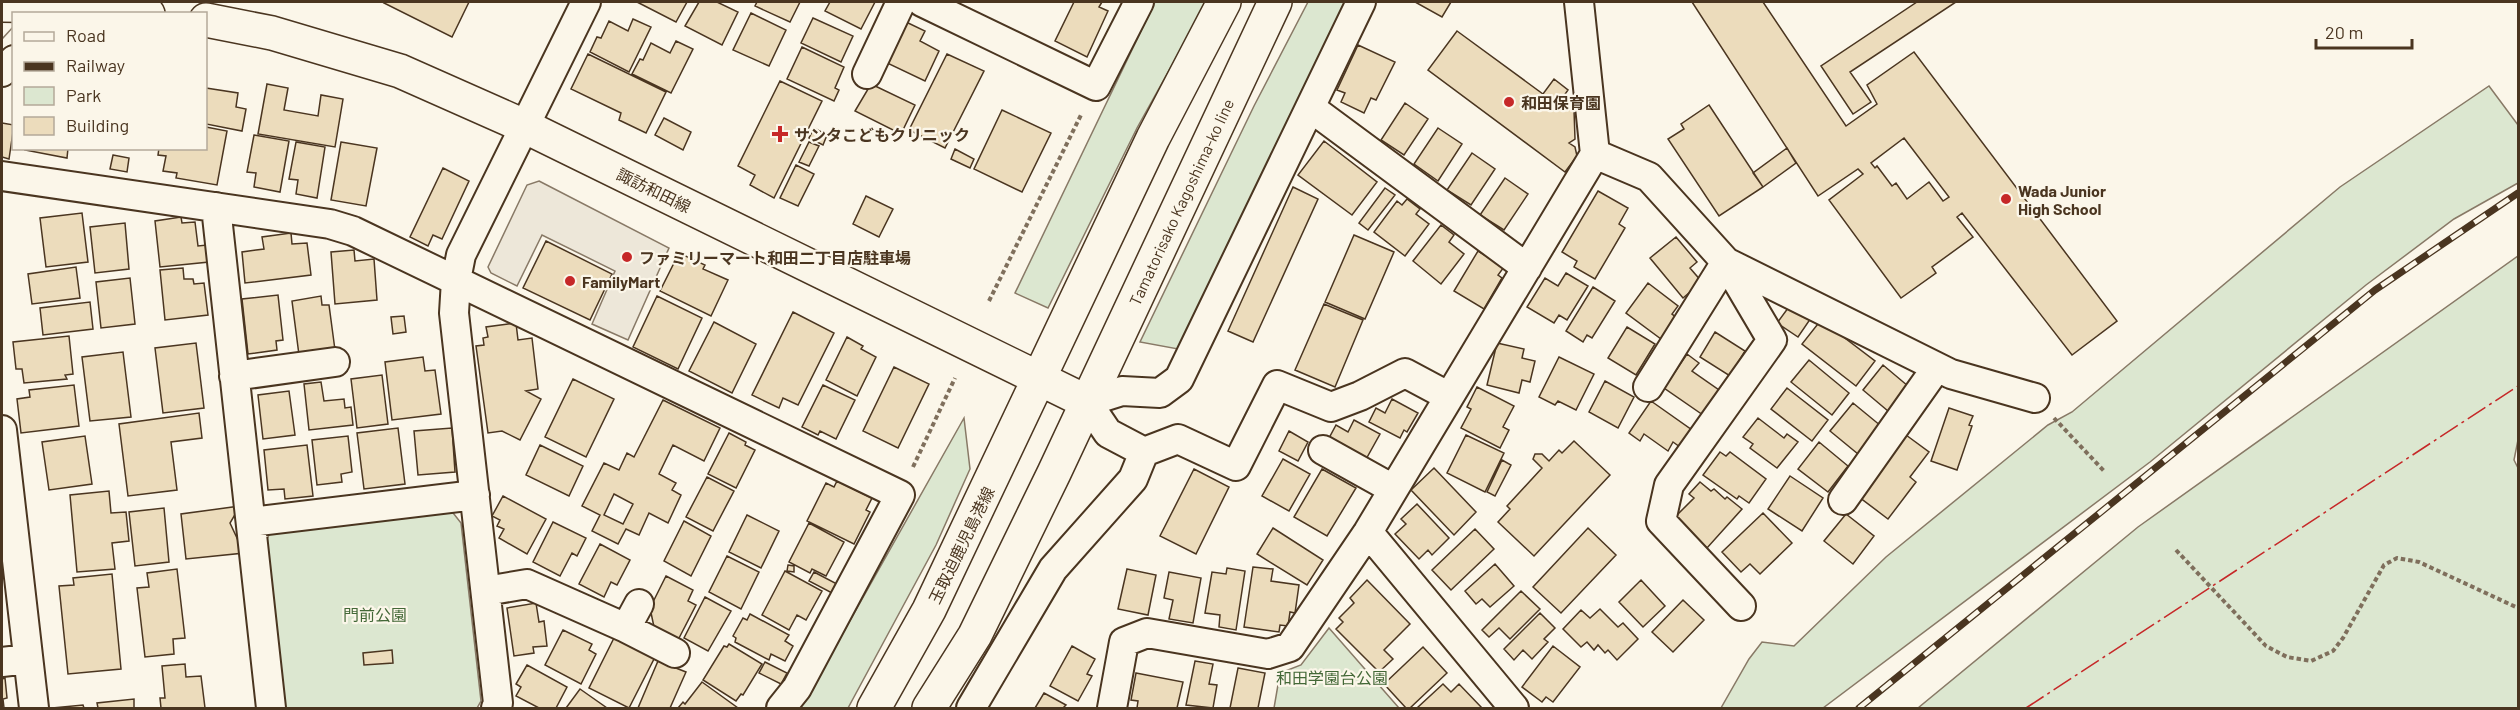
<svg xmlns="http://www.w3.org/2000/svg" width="2520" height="710" viewBox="0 0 2520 710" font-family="Barlow,'Noto Sans JP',sans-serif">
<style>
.green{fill:#dce7d0;stroke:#887966;stroke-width:1.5}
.parking{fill:#ede7d9;stroke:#887966;stroke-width:1.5}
.pier{fill:#fbf6e9;stroke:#887966;stroke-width:1.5}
.building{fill:#ecdcbc;stroke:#4a3520;stroke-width:1.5;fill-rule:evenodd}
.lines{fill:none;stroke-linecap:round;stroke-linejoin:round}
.street-casing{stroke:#4a3520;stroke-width:32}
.secondary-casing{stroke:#4a3520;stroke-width:36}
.path{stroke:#7f6f5c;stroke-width:4;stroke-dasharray:4.5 3;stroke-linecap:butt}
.street{stroke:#fbf6e9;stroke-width:28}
.secondary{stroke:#fbf6e9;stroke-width:33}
.rail-casing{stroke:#4a3520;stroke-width:7}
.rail{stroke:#fbf6e9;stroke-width:4.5;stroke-dasharray:14;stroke-linecap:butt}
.power{stroke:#c62828;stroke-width:1.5;stroke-dasharray:21 4.5 3 4.5;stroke-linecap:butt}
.poi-dot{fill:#c62828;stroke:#fbf6e9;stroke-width:2}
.labels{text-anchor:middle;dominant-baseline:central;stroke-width:4.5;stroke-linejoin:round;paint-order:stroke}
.poi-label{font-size:16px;font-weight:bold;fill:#4a3520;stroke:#fbf6e9;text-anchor:start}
.street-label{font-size:16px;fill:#4a3520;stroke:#fbf6e9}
.park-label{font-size:16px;fill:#436837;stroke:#fbf6e9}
</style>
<rect width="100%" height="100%" fill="#fbf6e9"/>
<path class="green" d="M1155,2H1207L1137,128L1048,308L1015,293Z
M1308,2H1346L1178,349L1140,342L1254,106Z
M2489,86L2518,125V183L2454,219L2366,285L2150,462L1823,708H1721L1749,659L1762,642L1794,646L1886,557L2048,425L2072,412L2340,187Z
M2518,256V440L2514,460L2518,468V708H1918L2138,527Z
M964,418L970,469L936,545L848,708H797L808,695Z
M450,509L461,523L481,701L477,708H284L266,541L271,531Z
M1329,628L1399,708H1274L1280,673L1301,665Z"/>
<path class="parking" d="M539,181L669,248L628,340L592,324L615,271L542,235L517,286L491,273L488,267L527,185Z"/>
<path class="pier" d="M2,2L14,14V26L2,39Z"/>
<path class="building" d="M385,2H469L452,37L384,3Z
M637,2H687L676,22Z
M699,2H717L738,12L722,45L685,26Z
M757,2H800L790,22L755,6Z
M830,2H875L861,29L825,11Z
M1074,2H1102L1099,7L1108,11L1087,57L1055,41Z
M1415,2H1451L1442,17Z
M1692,2H1763L1846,126L1877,104L1867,85L1914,52L2117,321L2072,355L1962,213L1957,217L1973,237L1932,267L1936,273L1901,298L1829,200L1863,174L1858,169L1818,196ZM1904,138L1949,197L1943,201L1929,182L1907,199L1896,183L1892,186L1877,166L1875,168L1871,163Z
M1917,2H1956L1850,72L1871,102L1853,114L1821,66Z
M751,13L786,30L769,66L733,50Z
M813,18L853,36L841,62L801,43Z
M633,19L651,27L629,72L590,52L597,37L601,38L609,21L628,31Z
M904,21L925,31L920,41L939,51L925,81L885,62Z
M1457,31L1543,94L1554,79L1568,90L1561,100L1574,110L1575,139L1569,143L1575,147L1577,156L1565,172L1428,70Z
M676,41L693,49L671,93L632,74L640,59L643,60L651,43L670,53Z
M1358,45L1395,62L1376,100L1371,98L1364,113L1341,102L1345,93L1337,90Z
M802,47L844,67L835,88L839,90L834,101L787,79Z
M588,54L666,92L646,133L619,120L621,113L571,89Z
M947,54L984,71L945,148L909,130Z
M780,81L822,101L774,198L750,185L755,175L738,166Z
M267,84L288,88L284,110L318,116L321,95L343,99L335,147L258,134Z
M871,84L915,105L901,134L855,111Z
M206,88L238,93L236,107L246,109L242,131L206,124Z
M1405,103L1428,119L1404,155L1381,140Z
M1709,105L1763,187L1719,216L1668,139L1684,129L1681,124Z
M1002,110L1051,133L1022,192L974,169Z
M664,118L691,132L683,150L655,135Z
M2,123L14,125L9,159L2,157Z
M206,127L227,131L217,185L176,178L177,173L163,171L166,156L158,155L159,148H206Z
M814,128L827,135L823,145L809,138Z
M1438,128L1462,144L1438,181L1414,164Z
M254,135L289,141L280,192L254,187L256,173L247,172Z
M1324,141L1377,182L1352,215L1298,175Z
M296,142L325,147L317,198L296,194L298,180L289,179Z
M341,142L377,148L366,206L331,200Z
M809,142L819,146L809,166L799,162Z
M26,148H68L67,158L25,150Z
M1787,148L1796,163L1763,187L1753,173Z
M955,149L974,159L970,168L951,159Z
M1472,153L1495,169L1471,205L1447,190Z
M113,155L129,158L127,172L110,169Z
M796,165L814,174L798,206L780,198Z
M443,168L469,181L442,239L433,235L428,246L410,237Z
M1505,178L1528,194L1504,230L1480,215Z
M1293,187L1318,199L1253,342L1228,331Z
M1385,188L1395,195L1368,230L1359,223Z
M1598,191L1628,208L1619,224L1625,228L1595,279L1574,267L1577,261L1562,252Z
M866,196L893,209L879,237L853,224Z
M1407,199L1420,209L1416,214L1429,224L1405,256L1374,232L1397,201L1402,205Z
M82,213L88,262L46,267L40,218Z
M181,217L182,223L195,222L198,246L207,245L209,262L160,267L155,221Z
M125,223L129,269L95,273L90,227Z
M1441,225L1454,235L1449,242L1464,254L1441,284L1413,261Z
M291,233L292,244L307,243L311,275L245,283L242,252L264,249L262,237Z
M1354,235L1394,252L1365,319L1325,302Z
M1676,237L1697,262L1690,268L1702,282L1683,298L1650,258Z
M546,241L612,274L590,320L523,288Z
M354,250L355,261L374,259L377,300L335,304L331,252Z
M1478,251L1504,267L1498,275L1502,278L1484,309L1454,291Z
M679,253L705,265L703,269L728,280L711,316L660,291Z
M76,267L80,298L32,304L28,274Z
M183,268L184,279H193L194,284L204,283L208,315L165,320L160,270Z
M1566,273L1588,286L1567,320L1559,315L1554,323L1527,307L1545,278L1558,286Z
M130,278L135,324L101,328L96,282Z
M1648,283L1678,306L1672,314L1677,318L1661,339L1626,313Z
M1593,287L1615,301L1592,338L1587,335L1583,342L1566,331Z
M278,295L283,340L276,341L277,350L248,354L242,299Z
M321,296L322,305H329L335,350L299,355L292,301Z
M657,296L702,318L678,369L633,347Z
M90,302L93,329L43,335L40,308Z
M1324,304L1363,320L1335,387L1295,370Z
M1791,304L1811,318L1798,337L1777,323Z
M793,312L834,333L798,405L783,398L779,408L752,395Z
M404,316L406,332L393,334L391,317Z
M1821,320L1875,361L1856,386L1802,344Z
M714,322L756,344L732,393L689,371Z
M516,323L518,340L532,338L538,389L526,391L541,399L520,440L502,431L488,433L476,346L484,345L483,338L488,337L486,327Z
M1627,327L1655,344L1636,375L1608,358Z
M1715,332L1745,351L1730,376L1700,357Z
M69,336L73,374L65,375L67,379L24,383L22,369H16L13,342Z
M847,337L863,346L861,349L876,357L857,396L826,380Z
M196,343L204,408L163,413L155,348Z
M1497,343L1524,349L1522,358L1535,361L1530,382L1522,380L1519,393L1487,385Z
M123,352L131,417L90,421L82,357Z
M1687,354L1699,363L1692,371L1719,390L1703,415L1664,388Z
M423,357L425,371L435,370L441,414L392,420L385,362Z
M1559,357L1594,374L1576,410L1558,401L1555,405L1539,397Z
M1809,360L1849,393L1832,415L1791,382Z
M1883,365L1908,386L1888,411L1863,390Z
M894,367L929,384L898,448L863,431Z
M382,375L388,424L357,428L351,379Z
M573,379L614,399L586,457L545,437Z
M1605,381L1634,397L1618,428L1589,412Z
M321,382L324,401L344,399L345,408L351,407L353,425L309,430L304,384Z
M74,385L79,426L21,433L17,399L30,397L29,390Z
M823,385L855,400L836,439L820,431L818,435L802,427Z
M1477,387L1514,406L1503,427L1509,430L1500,448L1461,428L1471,409L1467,407Z
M1787,388L1828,420L1812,441L1771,409Z
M289,391L295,435L263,439L258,395Z
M1392,399L1418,413L1407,432L1404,430L1400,438L1369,422L1376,408L1385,413Z
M663,400L720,428L704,461L673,445L659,474L676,483L672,490L681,495L668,523L649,513L639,535L626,529L618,544L592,531L600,515L582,506L604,463L619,470L627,453L634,457ZM614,494L633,504L623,524L604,515Z
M1651,401L1692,430L1680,447L1673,442L1668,451L1644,434L1640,441L1629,433Z
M1853,403L1881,426L1858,454L1830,431Z
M1949,408L1973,416L1969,425L1972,426L1957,470L1931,461Z
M199,413L202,438L171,442L177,490L128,496L119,424Z
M1758,418L1784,438L1787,434L1798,442L1777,468L1750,448L1753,444L1743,437Z
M1354,420L1380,434L1365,461L1328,440L1336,425L1348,432Z
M398,428L405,484L364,489L357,433Z
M452,428L455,472L418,475L414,431Z
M1289,431L1308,442L1298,461L1279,451Z
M729,433L746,442L745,445L755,450L736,488L708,474Z
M1466,435L1504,453L1485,492L1447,473Z
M1906,435L1929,452L1910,477L1916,482L1888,519L1859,497Z
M85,436L92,484L49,490L42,442Z
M348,436L352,472L341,474L342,482L317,485L312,440Z
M1574,441L1610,475L1534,556L1498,522L1510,509L1507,506L1542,468L1533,459L1535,454H1542L1549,461L1559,450L1562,453Z
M1819,442L1848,466L1828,492L1798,469Z
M307,445L313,496L285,499L284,489L268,490L264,450Z
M540,445L583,466L569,496L526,475Z
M1720,452L1726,456L1730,452L1766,479L1749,503L1739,496L1737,499L1703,475Z
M1283,459L1310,474L1289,511L1262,496Z
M1502,460L1511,465L1495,496L1487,492Z
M1434,468L1476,512L1454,535L1411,490Z
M1194,469L1229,487L1196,554L1160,536Z
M1322,469L1356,488L1327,536L1294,517Z
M1790,476L1823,498L1802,531L1768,509Z
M707,477L734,491L713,531L686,517Z
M837,481L872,498L866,510L870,512L854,544L807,521L826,483L834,487Z
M1700,482L1711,491L1714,489L1725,499L1727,497L1742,509L1707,548L1674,518L1694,498L1689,494Z
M109,491L111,513L126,512L129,541L112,543L115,569L77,572L70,495Z
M503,496L546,519L527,554L499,538L504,529L497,526L500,520L492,516Z
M1417,504L1449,538L1432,555L1428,550L1419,559L1395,534L1406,524L1401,519Z
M240,506L230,523L244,553L186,559L181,514Z
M164,508L169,562L135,566L129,512Z
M1763,513L1792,543L1760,574L1750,564L1741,572L1722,552Z
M1846,514L1874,536L1853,564L1824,541Z
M747,515L779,531L761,568L729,552Z
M684,521L711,536L691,576L664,561Z
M553,522L586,538L577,556L572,553L560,576L533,562Z
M809,523L844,542L826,576L812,569L810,573L789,562Z
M1273,528L1323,560L1307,585L1257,554Z
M1588,528L1616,555L1561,613L1533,587Z
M1475,529L1494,549L1451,590L1432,570Z
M600,544L630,560L617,585L611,582L604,597L579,584Z
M727,556L759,572L741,609L709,592Z
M1495,564L1514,586L1490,607L1482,599L1476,604L1465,591Z
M788,565L794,566V572L787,571Z
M1253,567L1273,569L1271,581L1299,585L1295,613L1290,612L1288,626L1280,625L1279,632L1244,627Z
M1227,568L1245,571L1236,630L1219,627L1220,615L1205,613L1212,572L1226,574Z
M177,569L185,638L173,639L174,654L145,657L137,588L149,587L147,573Z
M1127,569L1156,575L1148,615L1118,609Z
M785,571L822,591L806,620L797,615L789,630L762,615Z
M814,572L837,584L832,593L809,581Z
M1169,572L1201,578L1193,623L1169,619L1173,600L1164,598Z
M112,574L121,669L68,674L59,586L74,585L73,578Z
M666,576L693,590L688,601L696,605L678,640L654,627L650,608Z
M1367,580L1410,624L1384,650L1393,659L1379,672L1336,629L1343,622L1339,618L1354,603L1350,598Z
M1641,580L1665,606L1643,627L1619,602Z
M1521,591L1540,609L1510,639L1499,628L1489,637L1482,630Z
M705,597L731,611L708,651L684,638Z
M1683,600L1704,620L1673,652L1652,632Z
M536,603L539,622L544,621L547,646L533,647L534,653L514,656L507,608Z
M1600,609L1618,627L1623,623L1638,639L1617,660L1608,650L1605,653L1598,645L1594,650L1587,642L1581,647L1563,629L1581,610L1590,618Z
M1540,613L1555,628L1544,639L1548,642L1532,659L1523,650L1514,660L1504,649Z
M750,614L789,635L785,641L793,646L785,661L771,654L769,660L735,642L736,638L733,636L743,618L747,620Z
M563,630L592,644L589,650L596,654L581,684L545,665Z
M615,636L655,657L629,708L589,688Z
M729,644L762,664L743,695L741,694L736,701L703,680L724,646L727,647Z
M1072,646L1095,659L1087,674L1092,676L1078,701L1050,686Z
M1553,646L1580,667L1553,702L1546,697L1542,702L1522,687Z
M1423,647L1447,673L1410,708H1406L1384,684Z
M392,650L393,663L364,665L363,653Z
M658,661L686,672L670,708H638Z
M1195,661L1213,664L1209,684L1217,685L1213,708L1186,705Z
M765,662L787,673L781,684L759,673Z
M185,664L186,677L201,676L205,708H161L160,698H165L162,666Z
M527,665L567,687L556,708H539L516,696L521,687L516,684Z
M1238,668L1265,673L1258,708H1230Z
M1136,673L1183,682L1177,708H1137L1138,701L1131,700Z
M5,678L7,698L3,699L4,708H2V679Z
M702,682L738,708H678L683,702L685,704Z
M1443,684L1451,692L1459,684L1482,708H1417Z
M580,689L607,708H566Z
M1044,693L1066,705L1063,708H1035Z
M134,699V708H98L97,703Z
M83,705L84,708H52Z"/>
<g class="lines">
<g class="street-casing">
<path id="street" d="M922,2L1096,86L1139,2
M1361,2L1179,379L1160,393L1122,391L1087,402L1108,433L1144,452L1178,439L1236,466L1277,385L1331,407L1360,396L1405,373L1448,396
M2,72L14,60
M867,74L901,2
M1311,108L1527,268
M1595,154L1649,177L1726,262L1951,374L2035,398
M2,176L330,224L353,231L900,495L797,688L781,708
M216,207L271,708
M234,376L335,362
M1648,387L1726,262L1772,340L1669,485L1661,521L1741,606
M2,430L34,708
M1323,450L1393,489
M1843,500L1937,367
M251,522L475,495
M1368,532L1514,708
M486,591L527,584L626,628L675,653
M626,628L639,604
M2,662L28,659
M496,708L498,703L454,313L456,280L461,255L586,2
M971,708L1053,569L1133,479L1144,452
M1112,708L1124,642L1147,633L1268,654L1290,647L1368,532L1595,154L1579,2"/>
</g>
<g class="secondary-casing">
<path id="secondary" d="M2,5L67,6L148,14
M206,20L272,33L400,71L524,126L1087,402
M874,708L929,610L1153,138L1224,2
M929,708L975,635L1054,473L1275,2"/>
</g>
<path class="path" d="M989,301L1082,113
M2054,418L2104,471
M913,467L955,378
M2176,550L2266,646L2287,657L2311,661L2333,651L2343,638L2384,565L2397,558L2419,562L2518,608"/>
<use href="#street" class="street"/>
<use href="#secondary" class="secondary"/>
<g class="rail-casing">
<path id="rail" d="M1859,708L2375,290L2518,193"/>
</g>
<use href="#rail" class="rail"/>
<path class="power" d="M2026,708L2518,386"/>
</g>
<g class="poi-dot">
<circle cx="1509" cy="102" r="6"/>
<path d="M777 125h6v6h6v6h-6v6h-6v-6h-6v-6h6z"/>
<circle cx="2006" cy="199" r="6"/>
<circle cx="627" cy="257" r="6"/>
<circle cx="570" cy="281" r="6"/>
</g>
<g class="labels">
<g class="poi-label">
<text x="1521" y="102">和田保育園</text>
<text x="794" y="134">サンタこどもクリニック</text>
<text x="2018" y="190">Wada Junior<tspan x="2018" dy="18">High School</tspan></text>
<text x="639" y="257">ファミリーマート和田二丁目店駐車場</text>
<text x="582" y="281">FamilyMart</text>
</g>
<g class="street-label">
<text transform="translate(654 190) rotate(26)">諏訪和田線</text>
<text transform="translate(1181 202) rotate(-65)">Tamatorisako Kagoshima-ko line</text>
<text transform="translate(961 545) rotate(-64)">玉取迫鹿児島港線</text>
</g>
<g class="park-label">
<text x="375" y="614">門前公園</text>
<text x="1332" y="677">和田学園台公園</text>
</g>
</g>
<rect width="2520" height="710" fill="none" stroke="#4a3520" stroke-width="6"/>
<rect x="12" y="12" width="195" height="138" fill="#fbf6e9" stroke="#b4a999" stroke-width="1.5"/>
<rect x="24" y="32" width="30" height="9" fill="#fbf6e9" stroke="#b4a999" stroke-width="1.5"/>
<text x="66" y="42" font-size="18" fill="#4a3520">Road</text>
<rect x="24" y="62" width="30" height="9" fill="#4a3520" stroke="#b4a999" stroke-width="1.5"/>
<text x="66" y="72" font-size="18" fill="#4a3520">Railway</text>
<rect x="24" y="87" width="30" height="18" fill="#dce7d0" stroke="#b4a999" stroke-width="1.5"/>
<text x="66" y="102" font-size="18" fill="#4a3520">Park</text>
<rect x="24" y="117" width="30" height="18" fill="#ecdcbc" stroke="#b4a999" stroke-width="1.5"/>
<text x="66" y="132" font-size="18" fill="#4a3520">Building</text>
<path d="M2316 39v9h96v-9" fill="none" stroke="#4a3520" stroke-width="3"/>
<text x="2325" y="39" font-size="18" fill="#4a3520" stroke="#fbf6e9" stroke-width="4.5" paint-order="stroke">20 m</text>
</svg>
